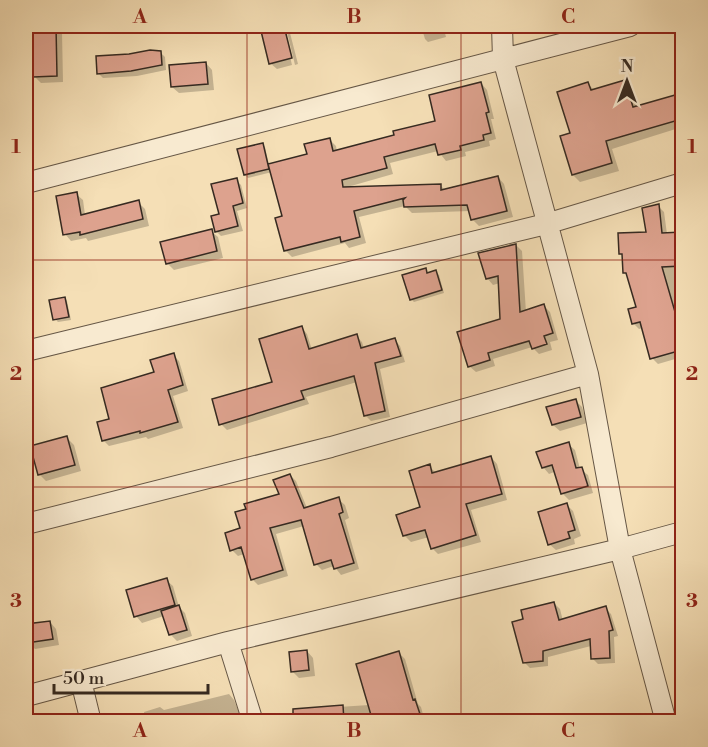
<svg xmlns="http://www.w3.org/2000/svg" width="708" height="747" viewBox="0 0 708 747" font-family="'Libre Bodoni',serif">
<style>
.shadow{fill:#0003}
.building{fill:#dda28e;stroke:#362a21;stroke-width:1.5}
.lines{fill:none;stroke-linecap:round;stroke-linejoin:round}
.street-casing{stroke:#665746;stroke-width:22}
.street{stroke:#f8ead0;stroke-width:20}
.grid{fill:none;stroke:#8f2418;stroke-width:1.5;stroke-opacity:0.55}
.neatline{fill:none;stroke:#8f2418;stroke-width:2}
.grid-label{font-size:20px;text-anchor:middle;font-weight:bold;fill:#8f2418}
</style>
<rect width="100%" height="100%" fill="#f5dfb6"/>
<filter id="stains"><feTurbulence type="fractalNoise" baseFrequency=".00333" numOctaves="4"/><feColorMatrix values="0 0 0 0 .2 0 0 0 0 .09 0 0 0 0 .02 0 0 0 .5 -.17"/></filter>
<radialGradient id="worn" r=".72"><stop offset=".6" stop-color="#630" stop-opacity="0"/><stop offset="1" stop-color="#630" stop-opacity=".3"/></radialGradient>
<path class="shadow" d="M55,26L62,32L63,82L41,83L35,77L34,53L26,47V27Z
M283,26L290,33L298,64L295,65L287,32H284L292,65L277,69L270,63Z
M421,26H443L446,37L428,42L425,39Z
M160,52L165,57L166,70L137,76L103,78L98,73Z
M206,63L212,70L214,90L179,93L172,87Z
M625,82L632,89L638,108L682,94V127L612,149L619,171L580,182L573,175L572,134L588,84L595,91Z
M481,83L487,90L494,119H491L496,139L489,141L490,146L465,152L466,156L446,161L438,151L390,163L393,174L344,188L441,186L446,191L498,177L504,184L513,217L479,226L472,219L470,211L412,213L405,206L359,217L366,243L349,248L345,243L292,257L285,250L283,217L272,172L248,178L245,175L239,150L262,144L265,147L269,165L309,155L329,139L336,146L337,152L395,136L437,122Z
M236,180L241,185L247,208L237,211L243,231L221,236L216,231Z
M76,194L83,200L85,215L138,202L145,209L149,226L88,241L86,238L71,241L65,234Z
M658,206L664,212L667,234H682V357L658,364L652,358L643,328L639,329L633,323L638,308L628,276L625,272L624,257L620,253L647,233Z
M211,231L218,237L223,258L174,270L167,263Z
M516,245L522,251L526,312L544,306L550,312L558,340L550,342L552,350L539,354L532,347L493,359L495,366L476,372L469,366L501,320L500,283L493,285L487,278Z
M425,270L429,274L436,272L439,275L444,293L414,302L411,299Z
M65,298L67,301L71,320L58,322L55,319Z
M302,328L307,334L312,350L356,336L362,342L364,349L395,340L400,346L405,362L380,369L390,417L371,421L365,415L357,382L306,397L309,404L227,430L221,424L274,383Z
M173,355L179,361L188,391L173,396L183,428L148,439L146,437L109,446L103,440L111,420Z
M575,400L582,407L587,423L560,431L553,425L548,408Z
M67,438L74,445L81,471L46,481L39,474Z
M568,444L575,450L580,469L588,475L593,493L569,500L562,493L554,472L549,474L543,467Z
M491,457L497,464L507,500L471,510L481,542L438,554L432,548L429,537L411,542L404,535L422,508L429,466L436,473Z
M290,475L296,481L307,508L338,499L345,505L349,518L345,520L359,569L341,575L334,566L322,570L316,564L304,526L276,534L288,576L258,585L252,579L244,554L238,556L232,550L242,529L281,495Z
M567,505L573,511L581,536L574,539L575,544L556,550L549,544Z
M166,580L173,586L179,607L185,613L192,636L177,641L170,634L164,616L142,623L136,616Z
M26,590L29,605L26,606Z
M554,603L560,609L563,621L605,608L611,614L618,636L614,637L615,663L598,664L592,658L591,646L548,657V666L530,668L524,662L525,620Z
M50,622L56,629L59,645L35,649L28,642L26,626Z
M307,651L313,658L315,676L299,678L292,671Z
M399,653L405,659L418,704L421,707L425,722H309L308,709L369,705Z
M229,694L234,700L242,719L236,722H146L144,712L160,707L164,710Z"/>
<path class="building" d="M26,26H56L57,76L33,77L32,47H26Z
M284,26L292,58L269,64L261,31Z
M150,50L161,51L162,65L131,71L97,74L96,56L129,54Z
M206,62L208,84L171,87L169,65Z
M625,80L633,107L682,93V119L606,141L612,163L572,175L560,136L570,133L557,92L588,82L591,90Z
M481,82L489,112L486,113L491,133L483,135L484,140L460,146L461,150L438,155L435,144L384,157L387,168L342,180L343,187L441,184V190L498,176L507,211L471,220L467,205L404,207L403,200L405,198L354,211L360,237L341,242L340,237L284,251L275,218L282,216L268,164L307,154L304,144L330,138L333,151L394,135L393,131L435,121L429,95Z
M263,143L269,169L244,175L237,149Z
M237,178L243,203L233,206L238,226L215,232L211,216L219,214L211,184Z
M77,192L81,215L139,200L143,219L80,235V232L63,235L56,196Z
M659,204L662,233L682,232V266L662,267L682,336V350L650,359L640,322L632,324L628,309L636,307L626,273H623L622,254H619L618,233L646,232L642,208Z
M212,229L217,251L166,264L160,242Z
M516,244L520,312L544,304L553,333L544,336L547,344L532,349L529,341L488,353L490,360L468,367L457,332L500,319L498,276L486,279L478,253Z
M426,268L427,273L436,270L442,290L410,300L402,275Z
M65,297L69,317L53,320L49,300Z
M302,326L309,349L357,334L361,348L395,338L401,356L375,363L385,411L364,416L354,376L301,391L304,399L219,425L212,399L272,382L259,339Z
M174,353L183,385L168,390L178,422L140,433V431L102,441L97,422L109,419L101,388L154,372L150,360Z
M576,399L581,417L552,425L546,407Z
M67,436L75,465L38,475L30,446Z
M569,442L576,468L582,467L588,486L561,494L552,465L542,468L536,452Z
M491,456L502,494L466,504L476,535L431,549L425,530L403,536L396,515L420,507L409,471L430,464L432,473Z
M290,474L304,508L339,497L343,512L339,514L354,563L334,569L331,560L314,565L301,520L270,528L283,570L251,580L241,547L230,551L225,533L240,528L235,512L246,509L244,504L279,494L273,480Z
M567,503L575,530L568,532L570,538L548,545L538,512Z
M167,578L175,605L134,617L126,590Z
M554,602L559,620L606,606L613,630L609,631L610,658L591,659L590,639L543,651V661L523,663L512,622L523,619L521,610Z
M179,605L187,630L169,635L161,611Z
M50,621L53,639L27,643L26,624Z
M307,650L309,670L291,672L289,652Z
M399,651L413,700L415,699L421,717L407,722H373L356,664Z
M343,705L344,722H293V709Z"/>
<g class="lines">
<g class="street-casing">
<path id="street" d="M502,26L503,59L588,374L620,549L666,722
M26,183L630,26
M26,351L546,224L682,183
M26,524L331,447L588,374
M228,642L253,722
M81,681L91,722
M26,696L228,642L620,549L682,532"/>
</g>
<use href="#street" class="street"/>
</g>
<path class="grid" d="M247,26V722M461,26V722M26,260H682M26,487H682"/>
<rect width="708" height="747" fill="none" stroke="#f5dfb6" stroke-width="66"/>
<g transform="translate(627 81)" stroke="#f8ead0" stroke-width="4.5" paint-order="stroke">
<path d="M0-4.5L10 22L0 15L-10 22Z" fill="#362a21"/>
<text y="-9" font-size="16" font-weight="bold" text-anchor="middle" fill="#362a21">N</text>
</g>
<path d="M54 684v9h154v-9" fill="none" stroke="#362a21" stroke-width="3"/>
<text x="63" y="684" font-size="18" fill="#362a21" stroke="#f8ead0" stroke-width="4.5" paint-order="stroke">50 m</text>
<rect x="33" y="33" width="642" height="681" class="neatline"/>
<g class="grid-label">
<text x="140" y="23">A</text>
<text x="354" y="23">B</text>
<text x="568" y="23">C</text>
<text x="16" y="153">1</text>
<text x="692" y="153">1</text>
<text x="16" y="380">2</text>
<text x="692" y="380">2</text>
<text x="16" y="607">3</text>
<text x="692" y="607">3</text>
<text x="140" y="737">A</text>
<text x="354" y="737">B</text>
<text x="568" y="737">C</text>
</g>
<rect width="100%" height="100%" filter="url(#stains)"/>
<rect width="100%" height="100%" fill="url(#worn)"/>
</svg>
